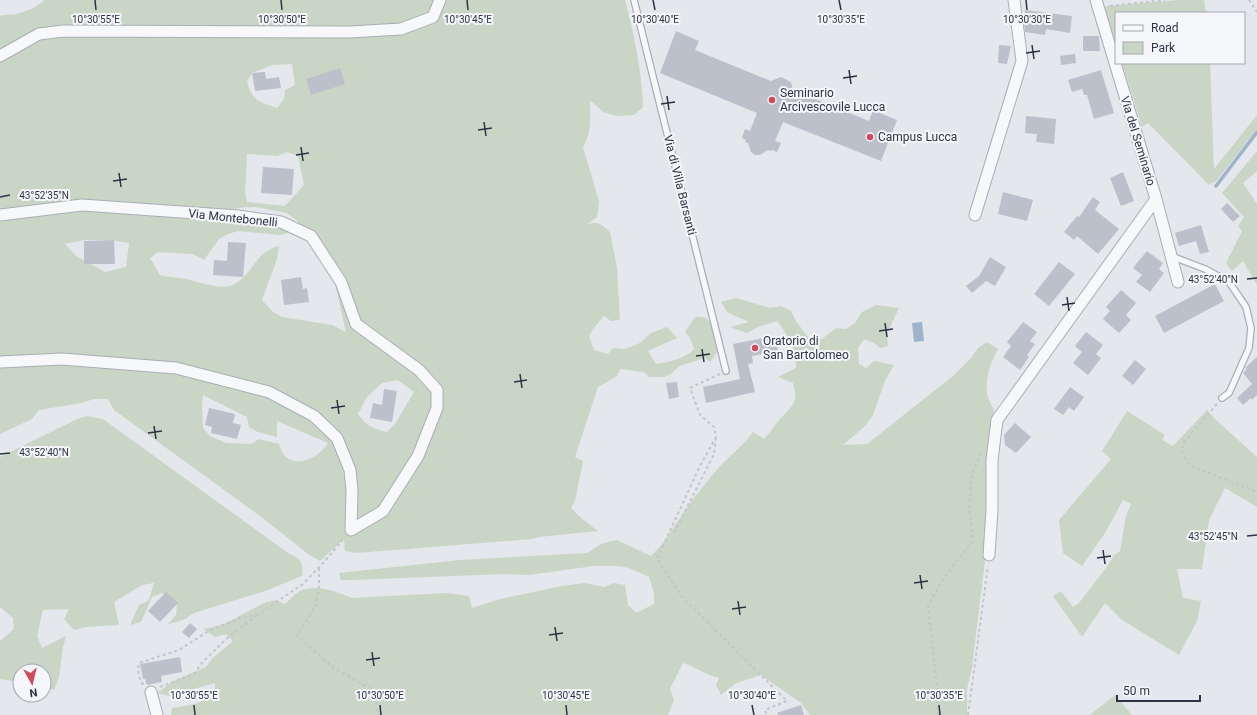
<svg xmlns="http://www.w3.org/2000/svg" width="1257" height="715" viewBox="0 0 1257 715" font-family="Roboto,sans-serif">
<style>
.green{fill:#c9d6c5;fill-rule:evenodd}
.water{fill:#9fb4cc}
.lines{fill:none;stroke-linecap:round;stroke-linejoin:round}
.stream{stroke:#9fb4cc;stroke-width:3.5}
.building{fill:#bbc0ca}
.service-casing{stroke:#a9aeb7;stroke-width:8}
.minor-casing{stroke:#a9aeb7;stroke-width:13}
.path{stroke:#c2c5cb;stroke-width:2;stroke-dasharray:3 3;stroke-linecap:butt}
.service{stroke:#f7f8fa;stroke-width:5.5}
.minor{stroke:#f7f8fa;stroke-width:11}
.ticks{fill:none;stroke:#2b3445;stroke-width:1.5}
.poi-dot{fill:#d1495b;stroke:#f4f6f9;stroke-width:1.5}
.labels{text-anchor:middle;dominant-baseline:central;stroke-width:4;stroke-linejoin:round;paint-order:stroke}
.poi-label{font-size:12px;fill:#2b3445;stroke:#f4f6f9;text-anchor:start}
.street-label{font-size:12px;fill:#2b3445;stroke:#f4f6f9}
.ticks-label{font-size:10px;text-anchor:middle;fill:#2b3445;stroke:#f4f6f9;stroke-width:4;stroke-linejoin:round;paint-order:stroke}
</style>
<rect width="100%" height="100%" fill="#e4e7ec"/>
<path class="green" d="M44,0H625C634,33 642,73 643,107L634,115L617,116L603,112L590,100C590,117 592,132 583,147L599,201L597,217L586,225C599,220 600,224 610,232L617,267L620,320L611,321L604,316L593,329L589,336L594,350L608,354L613,348L625,349L640,343L651,333L667,327L677,338L648,351L656,364C669,362 685,359 694,349L690,338L685,332L695,317C715,315 716,335 718,351L710,362L705,358L679,366L671,374L664,377H649L644,372L620,369L617,376L598,387L575,457L583,461L575,501L571,508C580,518 588,523 598,531L539,537L532,539L356,553L345,551L344,539L320,561L308,554L260,516L114,410L108,399H94L81,403L39,410L32,419L0,434V16C5,14 10,15 16,14C25,12 38,7 44,0ZM292,64L295,85L285,90L284,99L277,108C259,102 253,101 247,82L252,73L272,65ZM287,152L298,156L304,185L285,206L247,202L245,192L247,154L277,156ZM245,207H256L287,213L311,232L334,279L346,332L332,325L282,317L273,312L262,300L277,259L279,246C263,250 259,258 249,271C246,275 238,283 233,285C221,291 194,280 181,278C173,277 167,277 160,275L150,258L158,252L193,254L204,260L219,239L228,234L238,231L280,235L291,232L283,224L224,211ZM84,240H109L129,243L126,267L105,272L76,256L65,244ZM398,380L414,392L395,424L387,432C373,429 367,426 358,414L367,397L382,383ZM203,395L247,417L249,427L258,432L277,437V421L328,443C321,456 297,469 285,456C282,453 280,448 279,444L259,439L251,444L226,443L210,436L203,428L202,406Z
M1179,0H1204L1206,13H1116V45L1104,8L1107,6Z
M1122,63H1210L1214,169L1257,115V129L1216,181L1209,185L1148,123L1142,127Z
M1257,151V171L1243,183L1257,204V285L1243,261L1232,271L1226,263L1242,231L1238,226L1244,217L1222,193Z
M736,298L770,308L781,306L791,311L796,321L810,340L822,339L836,328L846,329L855,323L862,312L876,305L899,308L887,334L888,346L880,348L874,343L864,339L858,348L859,364L866,368L874,361L894,365L885,381L873,415L866,425L843,445L867,444L953,376L971,358L978,348L987,342L998,349C991,362 985,377 987,392C987,398 991,404 994,410L987,544L972,668L967,689V715H810L801,703L761,675L736,683L721,695L716,685L719,678C706,675 696,667 683,663L670,689L674,700L668,715H171L172,708L195,704L215,695V683L169,696L157,693L175,680L206,667L213,658L233,641L226,634L215,637L203,629L222,625L264,603L275,600L285,604C290,600 296,592 302,590C319,585 338,592 352,598L446,593L469,596L472,608L500,599L562,586L584,583L604,587L614,583L625,585L628,605L636,613L654,604V593L649,577L629,568L618,566H594L529,575L504,574L352,580H341L339,573L460,560L587,553L603,543L617,540L651,556L663,543L693,499L719,467L746,441L753,432L764,439C770,432 775,425 780,419C793,405 799,402 793,383L778,377L796,368C797,352 787,333 777,321L758,327L747,333L730,327L749,322L727,312L721,302Z
M1207,410L1216,420L1257,457V507L1225,488L1209,520L1202,569H1177L1183,598L1201,601L1197,621L1179,655L1122,620L1105,603L1082,637L1053,596L1061,591L1073,607L1079,603L1108,565L1114,555L1120,551L1126,516L1131,504L1123,500L1105,533L1082,566L1063,553L1059,520L1111,459L1102,451L1127,411L1165,435L1162,440L1173,446Z
M87,416L103,419L288,553C301,559 304,562 302,576L265,591L194,613L185,619L167,625L176,615L177,604L162,593L152,597L141,622L130,625L139,605L149,600L154,583L142,585L114,602L119,625L86,627L74,630L64,619L69,609L43,610L37,636L42,648L66,636L63,647L59,677L54,690L44,687V671H20V682L0,679V641L14,629L13,618L0,607V457L77,419Z
M1115,695L1132,715H1090Z"/>
<path class="water" d="M922,322L924,341L914,342L912,323Z"/>
<g class="lines">
<path class="stream" d="M1216,186L1257,132"/>
</g>
<path class="building" d="M1025,10L1072,16L1070,33L1046,29L1045,35L1025,32L1024,21Z
M676,31L699,41L695,50L771,81L781,77L791,82L793,90L869,121L873,110L897,120L881,161L783,122L775,141L781,143L777,152L772,150L771,151L768,150L760,155H755L751,152L748,143L745,142L746,140L742,138L745,129L750,131L757,113L660,73Z
M1083,36H1099L1100,51H1083Z
M999,45L1011,46L1007,64L998,63Z
M1075,54L1076,63L1061,65L1060,56Z
M340,68L345,84L311,95L306,79Z
M1101,70L1114,113L1094,119L1087,95H1084L1082,89L1072,92L1068,80Z
M265,72L266,79L279,77L281,88L255,91L252,73Z
M1026,116L1056,119L1054,144L1036,142L1037,134L1025,133Z
M263,167L294,169L292,195L261,193Z
M1123,172L1134,201L1121,206L1110,178Z
M1003,192L1033,200L1027,221L998,214Z
M1093,197L1100,202L1095,210L1119,229L1098,254L1077,236L1074,240L1064,232L1077,216L1079,217Z
M1227,203L1240,216L1233,222L1221,209Z
M1201,225L1209,252L1200,254L1196,241L1179,246L1175,233Z
M114,240L115,264H84V241Z
M228,242L246,243L243,277L213,275L214,260L227,261Z
M1147,251L1163,263L1159,269L1164,273L1150,292L1136,282L1142,275L1133,268Z
M990,257L1006,267L995,286L986,281L972,293L966,286L979,276Z
M1059,262L1075,274L1049,306L1034,294Z
M301,277L303,289L307,288L309,302L284,305L281,280Z
M1215,284L1224,301L1164,333L1155,316Z
M1121,290L1136,303L1126,315L1131,320L1119,333L1103,319L1110,311L1106,307Z
M1023,322L1037,332L1030,341L1035,344L1027,355L1029,357L1020,370L1003,357L1011,346L1007,342Z
M1086,332L1103,345L1096,354L1101,358L1088,375L1073,363L1082,352L1075,346Z
M775,336L778,351L752,356L753,363L748,364L755,392L706,403L703,387L740,379L733,344Z
M1257,357V395L1252,400L1251,398L1243,405L1237,398L1252,384L1243,373L1247,369L1245,368Z
M1135,360L1146,369L1133,385L1122,376Z
M677,382L679,397L669,399L666,383Z
M1070,387L1084,397L1074,411L1069,407L1063,415L1054,409Z
M384,389L397,391L392,422L370,418L373,403L382,405Z
M209,408L235,414L233,423L241,425L237,439L211,433L212,427L205,425Z
M1015,423L1031,437L1016,453L1005,445L1004,435Z
M166,592L178,603L160,622L148,611Z
M190,623L197,629L189,638L182,632Z
M180,657L182,672L161,676L162,682L147,685L145,679H143L140,664Z
M801,705L804,715H778L777,713Z"/>
<g class="lines">
<g class="service-casing">
<path id="service" d="M634,0L726,371
M1171,256L1205,269L1229,282L1246,307L1251,328L1249,348L1229,393L1222,398"/>
</g>
<g class="minor-casing">
<path id="minor" d="M1096,0L1156,199L1178,282
M0,56L39,34L63,31L350,32L401,29L433,17L440,0
M0,215L82,205L238,216L281,222L311,236L341,282L356,324L419,370L437,390V408L418,456L383,511L351,530L352,490L350,470L337,438L314,416L269,392L176,368L62,359L0,362
M975,215L1022,61L1014,0
M989,555L992,510V460L997,420L1156,199
M151,692L157,715"/>
</g>
<path class="path" d="M1249,0L1257,12
M1110,6L1165,0
M720,374L690,388L700,415L714,427L716,437L699,468L657,559L683,598L787,701L765,710L767,715
M1217,404L1183,443L1182,453L1189,465L1257,492
M674,533L714,454L716,438
M319,568V586L316,605L297,636L334,668L373,690L378,715
M143,685C139,677 137,672 139,663L179,650L207,632L220,626L247,616L257,615L303,584L324,562L345,537
M160,687L189,676L196,672L200,665L225,640L257,615
M938,715L937,687L928,605L945,576L973,541L969,507L972,474L981,454
M968,715L988,566"/>
<use href="#service" class="service"/>
<use href="#minor" class="minor"/>
</g>
<path class="ticks" d="M95,0L96,10M281,0L282,10M467,0L468,10M653,0L655,10M839,0L841,10M1026,0L1027,10M1032,45L1034,59M1026,53L1040,51M849,70L851,84M843,78L857,76M667,96L669,110M661,104L675,102M484,122L486,136M478,130L492,128M301,147L303,161M296,155L309,153M119,173L121,187M113,181L127,179M0,197L10,195M1247,279L1257,278M1067,297L1069,311M1062,305L1075,303M885,323L887,337M879,331L893,329M702,349L704,362M696,356L710,354M520,374L522,388M514,382L527,380M337,400L339,414M331,408L345,406M154,426L156,439M148,433L162,431M0,454L10,453M1247,536L1257,535M1103,550L1105,564M1097,558L1111,556M920,575L922,589M914,583L928,581M738,601L740,615M732,609L746,607M555,627L557,641M549,635L563,633M372,652L374,666M366,660L380,658M194,705L195,715M380,705L381,715M566,705L567,715M752,705L754,715M939,705L940,715"/>
<g class="poi-dot">
<circle cx="772" cy="100" r="4"/>
<circle cx="870" cy="137" r="4"/>
<circle cx="755" cy="348" r="4"/>
</g>
<g class="labels">
<g class="poi-label">
<text x="780" y="93">Seminario<tspan x="780" dy="14">Arcivescovile Lucca</tspan></text>
<text x="878" y="137">Campus Lucca</text>
<text x="763" y="341">Oratorio di<tspan x="763" dy="14">San Bartolomeo</tspan></text>
</g>
<g class="street-label">
<text transform="translate(1138 141) rotate(73)">Via del Seminario</text>
<text transform="translate(680 185) rotate(76)">Via di Villa Barsanti</text>
<text transform="translate(233 218) rotate(6)">Via Montebonelli</text>
</g>
</g>
<g class="ticks-label">
<text x="96" y="23">10°30'55"E</text>
<text x="282" y="23">10°30'50"E</text>
<text x="468" y="23">10°30'45"E</text>
<text x="655" y="23">10°30'40"E</text>
<text x="841" y="23">10°30'35"E</text>
<text x="1027" y="23">10°30'30"E</text>
<text x="44" y="199">43°52'35"N</text>
<text x="1213" y="283">43°52'40"N</text>
<text x="44" y="456">43°52'40"N</text>
<text x="1213" y="540">43°52'45"N</text>
<text x="194" y="699">10°30'55"E</text>
<text x="380" y="699">10°30'50"E</text>
<text x="566" y="699">10°30'45"E</text>
<text x="752" y="699">10°30'40"E</text>
<text x="939" y="699">10°30'35"E</text>
</g>
<rect x="1115" y="12" width="130" height="52" fill="#f4f6f9" stroke="#a4a8b1"/>
<rect x="1123" y="25" width="20" height="6" fill="#f7f8fa" stroke="#a4a8b1"/>
<text x="1151" y="32" font-size="12" fill="#2b3445">Road</text>
<rect x="1123" y="42" width="20" height="12" fill="#c9d6c5" stroke="#a4a8b1"/>
<text x="1151" y="52" font-size="12" fill="#2b3445">Park</text>
<g transform="translate(32 683) rotate(172)"><circle r="19" fill="#f4f6f9" stroke="#a4a8b1"/>
<path d="M0-3L7 15L0 10L-7 15Z" fill="#d1495b"/>
<text y="-6" font-size="11" font-weight="bold" text-anchor="middle" fill="#2b3445">N</text>
</g>
<path d="M1117 695v6h83v-6" fill="none" stroke="#2b3445" stroke-width="2"/>
<text x="1123" y="695" font-size="12" fill="#2b3445" stroke="#f4f6f9" stroke-width="3" paint-order="stroke">50 m</text>
</svg>
